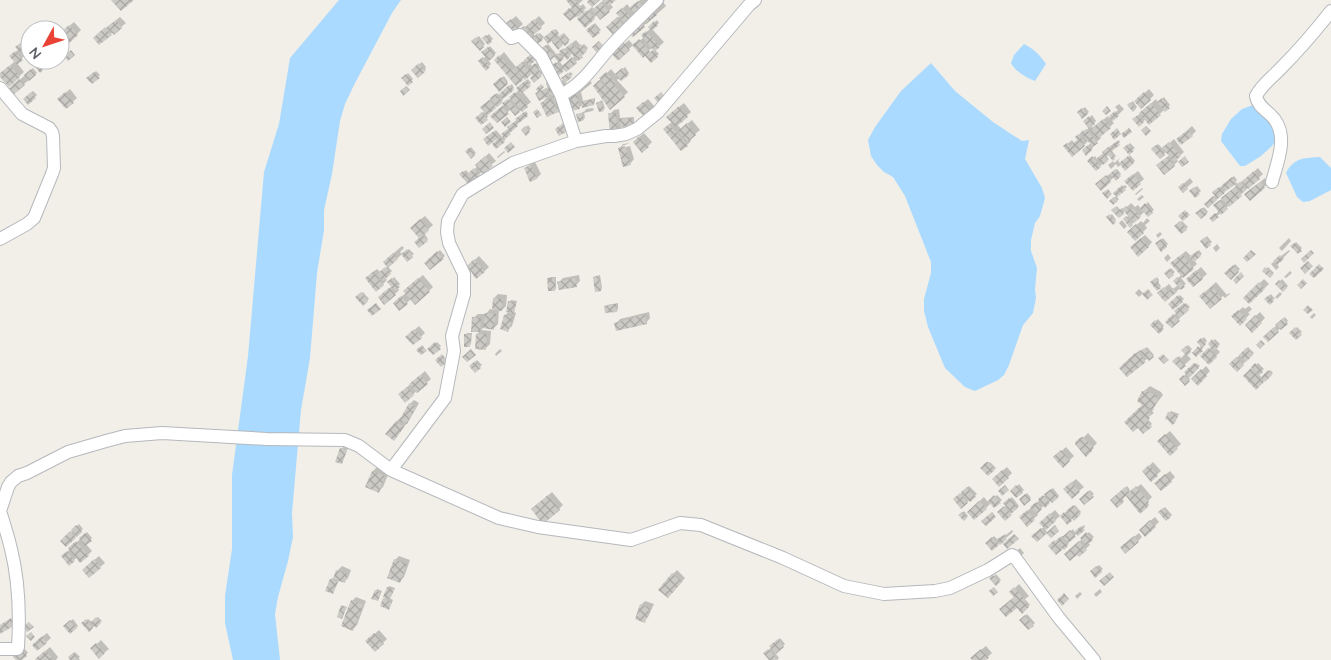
<svg xmlns="http://www.w3.org/2000/svg" width="1331" height="660" viewBox="0 0 1331 660" font-family="Quicksand,sans-serif">
<style>
.water{fill:#aadaff}
.shadow{fill:#0003;fill-rule:evenodd}
.building{fill:url(#building-cross-hatch)}
.lines{fill:none;stroke-linecap:round;stroke-linejoin:round}
.street-casing{stroke:#b5b8bc;stroke-width:14}
.street{stroke:#fff;stroke-width:12}
</style>
<defs>
<pattern id="building-cross-hatch" width="8" height="8" patternUnits="userSpaceOnUse" patternTransform="scale(1.25)"><rect width="8" height="8" fill="#cccac5"/><path d="M0 0l8 8M0 8l8-8" fill="none" stroke="#a9a8a4"/></pattern>
</defs>
<rect width="100%" height="100%" fill="#f1efe8"/>
<path class="water" d="M339,0H401L392,13L354,85L345,104L340,121L332,174L324,210V230L317,273L310,358L301,410L292,513L293,537L288,561L278,597L275,614L280,660H233L225,623V596L232,549V475L248,356L264,172L279,124L290,58Z
M1024,44C1034,49 1040,55 1046,64L1035,81C1026,78 1015,71 1011,63L1014,55Z
M931,63L955,91L993,122L1022,141L1029,140L1025,159L1042,188L1045,198L1040,216L1035,223L1031,240V251L1037,268L1035,289L1036,298L1033,313L1023,325L1009,365L1004,375L998,380L975,391L965,387L945,368L928,327L924,311V299L931,273V262L905,196L893,177L884,172L877,165L871,156L868,140L875,127L901,91Z
M1253,105L1261,110L1276,133V140L1272,146L1261,156L1245,166H1240L1221,141L1222,134L1231,119L1242,109Z
M1320,157L1331,168V190L1310,201L1303,202L1297,197L1286,173C1294,157 1305,158 1320,157Z"/>
<path class="shadow" d="M567,0H583L573,9L575,11L583,4L586,8L578,15L565,14L573,6Z
M604,0H614L610,4L613,7L609,11L597,15L585,26L583,15L592,7L594,9Z
M640,0H651L624,25L608,27L620,16L618,13L627,4L631,9Z
M660,0H665L663,2L666,6L633,35L630,32Z
M516,16L523,24L513,33L510,21Z
M539,16L545,23L533,34L536,37L540,33L545,38L556,29L559,33L557,35L559,37L564,33L570,40L558,48L551,40L548,42L544,37L535,45L521,30L526,26L527,27Z
M120,17L126,23L114,33L113,32L99,44L98,34Z
M657,20L659,23L652,29L664,42L655,50L659,54L651,61L647,57L655,50L653,47L643,56L634,46L644,37L643,35L651,28L649,27Z
M74,22L81,30L77,34L60,39V34Z
M595,23L601,30L593,36L588,30Z
M489,34L493,39L488,43L484,38Z
M479,36L485,44L480,49L473,41Z
M27,38L30,41V50L17,63L24,72L9,85L0,75L15,61L11,56L19,49L21,43Z
M576,40L581,46L584,44L588,48L585,51L586,52L567,70L565,68L558,74L552,67L559,61L554,55L542,50L548,44L557,55ZM572,53L575,56L563,66L559,61L565,56L567,58Z
M629,40L633,45L629,49H618Z
M490,46L496,53L488,60L491,64L486,69L480,62L486,56L483,52Z
M504,52L516,67L534,53L530,64L533,66L537,63L540,66L538,68L543,73L534,81V75L532,72L516,84L496,60Z
M39,61L44,68L40,71L34,65Z
M422,62L426,67L425,68L426,70L418,76L413,70Z
M625,67L629,73L621,80L620,78L617,80L628,92L624,96L594,86L611,69L616,75Z
M33,68L37,73L29,80L24,84L13,86Z
M96,71L100,75L92,83L88,78Z
M570,72L573,74L565,81L567,84L559,109L557,111L542,103L549,95L539,99L536,93L547,88L549,90L558,85Z
M408,73L413,79L408,84L403,78Z
M504,76L508,82L499,90L494,84Z
M528,79L531,83L522,91L531,102L516,114L511,109L497,122L496,112L519,90L517,88Z
M590,81L592,83L581,92L583,101L595,98V102L594,104L582,105L579,108L569,96Z
M512,84L514,88L502,99L503,100L501,102L486,114L488,117L482,123L477,118L485,111L486,103L497,93L499,95Z
M70,89L77,98L67,107L63,95Z
M1149,89L1154,95L1150,99L1140,97Z
M33,91L37,95L28,103L24,99Z
M1164,97L1170,105L1149,123L1146,119L1139,125L1134,119L1156,99L1158,103Z
M648,99L655,107L651,112L642,104Z
M602,100L605,108L603,110L598,103Z
M1133,101L1137,107L1133,111L1128,105Z
M684,103L691,112L677,124L681,129L692,120L700,130L689,139L691,141L687,145L664,129L672,122V113Z
M1119,104L1124,109L1112,121L1114,123L1100,136L1101,138L1092,146L1093,148L1086,154L1083,150L1091,143L1089,140L1084,145L1065,146L1072,140L1074,143L1079,139L1077,137L1083,130L1084,132L1090,127L1085,121L1092,115L1096,121L1091,126L1093,128L1108,116L1109,118L1118,110L1115,107Z
M1085,107L1089,112L1082,117L1079,112Z
M593,108L594,110L592,111L584,113L585,117L584,119L577,115L585,111L586,109Z
M619,109L620,118L634,117V123L632,125L621,126L622,127L617,132L610,114L614,110Z
M526,111L528,114L518,123V124L504,138L506,139L497,147L494,144L499,136L489,144L485,140L496,130L502,137L504,135L503,134L510,128L509,127Z
M528,125L531,129L526,134L523,130Z
M1192,126L1196,131L1192,135H1182Z
M644,133L652,142L642,152L638,138Z
M1174,139L1184,152L1176,159L1178,161L1174,165L1162,161L1170,155L1167,151L1160,158L1152,149L1158,144L1163,149Z
M1119,140L1120,142L1112,151L1116,156L1113,159L1108,154L1106,156L1109,159L1096,169L1089,161L1095,156L1097,159L1104,153L1105,150Z
M630,143L622,146V148L630,146L634,159L630,164L619,149L623,144Z
M1130,143L1135,148L1129,153L1125,148Z
M471,147L476,153L471,157L466,151Z
M504,151L505,152L498,158L497,157Z
M489,153L496,161L468,183L461,174L466,170L469,174L478,166L481,161Z
M1130,155L1135,161L1126,169L1122,164L1118,167L1116,164L1111,169L1108,165L1113,161L1114,163L1120,158L1118,161L1121,164Z
M535,162L541,174L537,178L531,181L525,169L529,165Z
M1258,168L1263,174L1213,220L1211,218L1219,211L1215,205L1238,184L1242,181L1243,182Z
M1117,169L1121,174L1116,179L1114,177L1110,181L1101,180Z
M1138,171L1144,179L1133,189L1130,177Z
M1234,176L1237,180L1216,200L1206,204L1216,195L1213,193Z
M1190,178L1193,182L1183,191L1180,187Z
M1265,178L1269,183L1250,199V190Z
M1125,185L1127,187L1116,196L1119,199L1113,204L1111,201L1117,195L1115,193Z
M1197,186L1201,191L1195,196L1190,191Z
M1142,188L1143,189L1136,195L1135,194Z
M1142,195L1144,197L1139,201L1137,199Z
M1148,202L1154,210L1148,215L1145,211L1130,226L1125,219L1129,215L1125,211L1119,217L1113,210L1117,206L1120,210L1122,208L1124,210L1131,203L1135,207L1138,205L1141,209Z
M1204,207L1208,212L1201,218L1197,213Z
M1112,214L1116,220L1113,223L1108,217Z
M425,216L433,225L424,233L428,239L419,247L420,238L415,224Z
M1147,218L1150,221L1145,225L1147,228L1143,232L1133,228L1141,221L1143,223Z
M1122,220L1127,226L1124,229L1119,223Z
M1182,221L1188,227L1182,233L1176,226Z
M1160,232L1162,234L1158,238L1156,235Z
M1145,235L1152,242L1148,247L1135,243Z
M1207,236L1212,242L1206,247L1202,241Z
M1163,238L1168,244L1162,250L1157,244Z
M1289,238L1291,241L1282,251L1279,248Z
M1296,242L1302,248L1298,252L1292,246Z
M1217,244L1220,248L1216,252L1213,248Z
M402,246L404,248L400,252L402,254L388,267L392,271L385,278L389,282L394,277L400,284L397,287L399,290L395,294L383,293L392,286L387,280L383,284L370,274L377,269L381,273L388,266V258Z
M409,249L414,254L407,260L402,254Z
M440,250L445,256L430,268L426,263Z
M1199,250L1202,254L1194,260L1197,264L1181,278L1186,284L1165,300L1163,289L1169,284L1173,289L1178,285L1175,281L1181,275L1176,259L1186,251L1191,256Z
M1289,250L1290,251L1277,264L1279,267L1276,270L1271,264Z
M1168,254L1171,258L1167,262L1164,258Z
M479,256L489,267L477,278L468,266Z
M1235,264L1240,269L1231,278L1226,273Z
M1201,267L1207,274L1193,286L1192,275Z
M1268,267L1274,273L1270,277L1264,271Z
M1171,268L1175,272L1169,277L1165,273Z
M1290,271L1292,273L1286,278L1284,277Z
M423,275L433,287L429,291L411,299L400,309L398,299L406,293L408,287Z
M579,275L580,281L576,285L559,282L563,278Z
M600,275L602,288L601,290L594,277L596,276Z
M550,277H556V288L555,290L548,279Z
M1157,277L1159,280L1158,282L1161,286L1158,289L1152,282Z
M1264,279L1269,284L1249,303L1245,298Z
M1282,279L1288,286L1283,291L1277,284Z
M1216,282L1227,295L1229,293L1230,294L1225,298L1223,296L1210,307L1205,292Z
M1139,289L1143,293L1139,297L1135,293Z
M363,292L369,299L363,304L357,297Z
M1280,292L1282,294L1277,299L1276,297L1270,303L1266,299L1271,294L1274,298Z
M498,294L507,295L506,306L502,310L499,309L498,324L494,328L484,327L481,330L491,331L490,344L486,348L477,334L480,331H473V318L478,314H486L490,309L493,310L494,298Z
M1180,295L1184,299L1173,308L1169,304Z
M511,300L517,301L514,312L516,313L512,326L508,330L505,315L509,312V302Z
M618,303V309L617,311L605,307L607,305Z
M1186,303L1190,307L1179,317L1180,318L1172,327L1167,322L1177,312L1176,311Z
M1249,306L1252,309L1248,313L1250,314L1240,324L1233,316L1243,307L1245,309Z
M649,312L650,318L646,323L616,324L620,319Z
M1260,312L1265,318L1252,331L1246,325Z
M1314,313L1316,315L1312,319L1310,317Z
M1285,317L1288,321L1268,340L1265,337Z
M1158,319L1164,326L1159,332L1152,325Z
M419,326L425,333L413,344L411,333Z
M1297,327L1302,332L1296,338L1291,333Z
M467,333H472L471,344L469,346L466,335Z
M1204,337L1207,341L1202,346L1203,348L1196,356L1193,353L1201,346L1199,342Z
M1215,339L1220,344L1216,348L1220,352L1209,363L1202,356L1212,346L1210,344Z
M437,342L441,346L433,354L429,349Z
M1188,345L1192,349L1187,355L1191,359L1181,368L1174,361L1179,356L1181,358L1186,353L1183,350Z
M1147,347L1154,355L1149,360L1148,358L1128,375L1132,356L1140,350H1143Z
M1248,347L1254,353L1237,370L1230,364Z
M500,349L502,351L496,356L495,354Z
M477,360L482,365L475,371L471,366Z
M1196,363L1200,366L1188,377L1190,379L1185,384L1181,379Z
M1258,363L1264,369L1258,374L1262,378L1270,370L1273,373L1256,388L1245,376Z
M1206,366L1210,371L1198,384L1193,379Z
M425,371L431,379L405,401L404,390Z
M1150,386L1161,392L1163,395L1153,408L1154,409L1152,411L1154,413L1147,418L1152,424L1144,432L1138,426L1126,422L1144,404L1143,392Z
M414,400L419,403L410,419L398,435L396,422L401,417L402,418L410,404Z
M1171,411L1179,414L1176,419L1169,413Z
M1170,431L1181,444L1170,454L1163,437Z
M1088,433L1097,443L1086,454L1077,444Z
M343,447L348,448L342,463L337,461Z
M1066,447L1074,456L1063,466L1055,457Z
M988,462L989,463L990,462L996,468L988,475L981,468Z
M1153,462L1161,471L1151,480L1144,471Z
M377,467L389,472L383,487L379,491L367,487L373,471Z
M1007,467L1012,473L1008,477L997,475Z
M1170,471L1175,477L1171,481L1160,479Z
M1076,479L1084,487L1072,497L1069,485Z
M1019,484L1024,490L1016,496L1012,491Z
M1141,484L1152,497L1147,502L1149,505L1140,513L1126,495L1122,498L1124,501L1118,507L1112,500L1127,486L1130,490L1129,491L1130,493Z
M969,486L977,494L961,507L955,499Z
M1053,488L1059,496L1052,502L1051,500L1045,506V505L1036,512L1038,515L1027,525L1025,513Z
M1090,490L1094,494L1084,503L1081,499Z
M552,492L563,505L559,509L537,505Z
M1027,493L1031,498L1024,504L1020,499Z
M997,495L1002,500L994,507L991,503L986,508H972L984,497L988,502Z
M1012,497L1019,506L1005,519L999,512L1007,505L1005,503Z
M1075,505L1081,512L1067,523L1061,516Z
M1165,507L1172,515L1166,520L1159,512Z
M1055,510L1060,516L1045,529L1047,532L1037,541L1033,536L1044,527L1045,519Z
M964,511L968,516L964,520L960,515Z
M1155,517L1159,522L1145,535L1144,526Z
M79,524L83,529L66,546V537Z
M1084,525L1085,527L1067,542L1069,544L1067,545L1056,554L1050,546L1062,536L1064,538L1073,529L1075,533Z
M1012,530L1013,531L1012,533L992,549L987,543L994,536L998,540L1005,534L1006,535Z
M87,532L92,538L86,544L92,551L88,555L77,557L70,564L63,556Z
M1089,532L1094,537L1088,542L1090,545L1079,555L1073,548Z
M1139,533L1142,537L1138,541L1126,543Z
M1020,548L1024,553L1019,558L1015,553Z
M99,556L105,563L89,576L87,566Z
M399,556L410,560L404,577L400,581L395,560Z
M1099,565L1103,569L1095,576L1091,571Z
M342,566L351,570L348,578L344,582L339,580L333,592L331,580L332,578L334,579L338,570Z
M677,570L685,578L672,593L673,574Z
M996,574L1001,580L996,584L991,579Z
M1019,584L1029,596L1025,599L1030,605L1022,612L1015,597L1011,592Z
M389,586L395,588L391,596L389,598L393,600L389,609L384,599L386,596L388,588Z
M377,589L382,591L378,600L376,591Z
M1100,589L1102,592L1096,597L1094,594Z
M1080,592L1082,594L1077,599L1075,596Z
M356,597L366,601L357,625L353,629L352,601Z
M645,601L654,604L648,617L644,621L641,605Z
M1027,614L1035,623L1028,629L1021,620Z
M98,617L102,621L89,630L83,623L88,619L92,622Z
M73,619L78,626L70,632L65,626Z
M379,630L387,639L375,650L371,637Z
M47,633L51,638L37,650V641Z
M780,638L785,644L775,653L779,658L777,660H771L765,654Z
M101,640L109,649L104,653L92,649Z
M986,646L992,653L984,660H974L976,654Z
M50,647L58,657L56,660H38L41,655Z
M25,649L28,653L19,660H17L15,657Z
M75,652L80,657L76,660H72L69,657Z"/>
<path class="building" d="M111,0H134L121,11Z
M566,0H575L585,11L578,17L577,16L570,21L563,14L569,8L573,12L574,10Z
M589,0H600L592,7L587,2Z
M602,0H616L608,7Z
M638,1L645,9L637,17L629,8Z
M601,2L610,12L600,20L592,10Z
M622,8L632,19L626,25L616,13Z
M651,9L657,15L646,24L641,18Z
M587,10L595,19L585,28L577,19Z
M617,17L625,26L614,36L606,27Z
M511,19L519,29L512,35L504,25Z
M534,19L542,28L533,35L526,26Z
M116,20L122,28L114,35L107,27Z
M640,21L645,27L633,37L628,32Z
M654,21L658,25L652,31L648,27Z
M593,24L600,33L593,38L586,30Z
M69,25L78,35L65,47L60,41V33Z
M524,26L533,37L538,33L543,40L535,46L519,30Z
M105,27L112,35L99,45L93,38Z
M554,29L559,35L548,44L543,38Z
M646,31L660,47L654,52L658,57L651,63L645,56L643,58L632,45L639,39L650,52L653,50L641,35Z
M562,34L569,42L565,46L558,37Z
M486,35L492,42L488,45L482,38Z
M476,37L484,47L480,51L471,41Z
M557,38L563,45L558,50L552,42Z
M23,41L30,49V52L24,57L15,47Z
M599,41L605,47L597,53L592,47Z
M571,43L576,49L581,44L587,51L581,56L583,57L578,61L566,48Z
M624,43L630,50L619,60H617L611,53Z
M546,45L555,56L558,53L564,59L559,63L554,57L550,61L541,49Z
M488,47L495,55L489,61L481,52Z
M564,48L571,56L567,60L559,51Z
M71,50L75,55L68,61L64,56Z
M15,51L23,60L17,65L9,56Z
M532,53L537,59L529,66L524,60Z
M499,55L512,70L514,68L523,80L516,86L494,60Z
M483,57L490,67L486,71L478,61Z
M572,57L577,63L566,72L561,67Z
M48,60L52,65L47,69L43,64Z
M36,62L43,70L40,73L33,65Z
M522,62L528,69L535,63L539,69L538,70L542,76L534,83L530,78L533,75L532,74L525,80L515,68Z
M556,62L564,71L558,76L550,67Z
M419,63L425,70L424,71L425,72L418,78L411,70Z
M10,65L20,77L9,87L0,77V73Z
M622,68L629,75L621,81L615,74Z
M31,69L36,75L29,81L24,75Z
M94,72L100,78L92,84L86,78Z
M606,72L616,83L614,85L625,97L610,110L593,86L599,80L608,90L609,89L599,78Z
M568,73L572,77L565,83L561,78Z
M406,74L413,82L408,86L401,78Z
M501,77L508,84L499,92L493,84Z
M19,79L25,85L12,96L7,90Z
M526,80L531,86L521,94L516,88Z
M551,81L566,110L559,113L552,95H550L546,83Z
M541,84L544,87L540,91L546,88L549,96L539,101L535,93L538,92L536,89Z
M509,85L514,90L503,99L499,94Z
M406,86L410,90L403,96L400,91Z
M31,92L36,98L28,105L23,99Z
M65,92L74,103L66,109L57,99Z
M515,92L528,107L522,112L509,97Z
M661,92L667,99L660,105L654,98Z
M1144,92L1151,100L1141,109L1134,101Z
M495,94L502,103L497,107L490,98Z
M577,94L580,109L571,111L568,95Z
M551,98L558,112L547,117L540,103Z
M1162,98L1170,108L1165,112L1157,102Z
M508,99L520,112L515,116L507,106L506,107L502,103Z
M593,99L594,105L582,108L581,102Z
M489,100L496,108L487,116L480,107Z
M601,101L604,111L599,112L596,103Z
M643,102L652,112L645,118L636,108Z
M1130,102L1136,109L1133,112L1127,105Z
M1151,103L1161,115L1149,125L1139,113Z
M502,106L509,114L497,123L490,116Z
M679,106L688,117L676,127L666,117Z
M1107,106L1111,111L1106,115L1102,111Z
M1082,108L1088,114L1082,119L1077,112Z
M537,109L542,115L537,118L533,112Z
M1115,111L1119,116L1113,121L1109,116Z
M482,112L488,120L481,125L475,118Z
M524,112L528,116L519,123L515,119Z
M582,113L584,120L578,122L576,114Z
M608,113H616L618,133H610Z
M1138,115L1144,122L1139,127L1132,119Z
M1089,116L1095,124L1089,129L1083,121Z
M507,117L511,122L505,127L501,122Z
M632,118L633,126L620,127L619,119Z
M1103,119L1111,128L1098,139L1090,130Z
M490,122L494,128L486,134L482,129Z
M514,122L518,126L511,132L507,127Z
M565,122L570,130L559,136L555,129Z
M687,123L696,135L688,142L678,131Z
M669,124L688,146L681,151L663,129Z
M525,126L530,132L526,136L521,130Z
M1146,126L1151,131L1146,136L1141,130Z
M1117,128L1121,134L1114,140L1110,134Z
M1129,128L1132,132L1124,138L1121,134Z
M508,129L511,134L505,139L501,134Z
M1086,129L1098,143L1093,147L1081,133Z
M1188,130L1193,136L1181,145L1176,139Z
M494,131L499,137L488,146L483,139Z
M1078,134L1084,141L1082,142L1085,146L1072,157L1063,146L1067,143L1070,146L1077,140L1075,137Z
M639,136L649,147L642,153L633,142Z
M501,137L505,142L496,149L492,144Z
M1117,141L1120,145L1112,151L1109,147Z
M511,142L515,147L508,153L504,148Z
M1169,142L1181,156L1174,162L1162,148Z
M1128,144L1134,151L1129,155L1123,148Z
M1088,145L1092,150L1086,156L1082,150Z
M1156,145L1165,155L1160,159L1151,149Z
M625,146L631,165L623,167L618,148Z
M1108,147L1112,152L1111,153L1115,159L1113,161L1108,155L1106,157L1102,152Z
M469,148L475,155L471,159L465,151Z
M1102,154L1108,161L1103,165L1097,158Z
M485,156L493,166L483,174L475,165Z
M1092,156L1101,167L1096,171L1087,161Z
M1128,156L1134,163L1125,171L1119,163Z
M1185,156L1189,162L1182,167L1178,162Z
M1167,157L1175,166L1164,175L1156,165Z
M531,165L537,179L530,182L524,168Z
M474,168L480,175L473,181L467,174Z
M1115,169L1121,176L1116,181L1110,174Z
M463,171L472,181L468,184L459,174Z
M1254,171L1260,179L1248,189L1242,181Z
M1133,174L1141,184L1133,191L1124,181Z
M1106,175L1111,182L1101,191L1095,184Z
M1232,177L1237,183L1226,191L1222,185Z
M1240,182L1246,190L1242,193L1235,185Z
M1260,182L1265,188L1250,201L1244,194Z
M1183,183L1188,189L1183,193L1178,187Z
M1122,185L1126,190L1117,197L1113,193Z
M1194,187L1200,194L1195,198L1189,191Z
M1219,187L1225,193L1217,199L1212,192Z
M1235,187L1242,196L1229,207L1221,198Z
M1108,189L1112,194L1107,199L1102,193Z
M1213,196L1217,200L1208,208L1204,204Z
M1114,197L1118,201L1113,205L1109,201Z
M1220,200L1228,209L1221,215L1213,205Z
M1145,203L1153,213L1148,217L1140,208Z
M1126,206L1130,210L1133,208L1141,217L1134,223L1122,209Z
M1115,207L1118,210L1120,209L1124,214L1119,218L1111,210Z
M1202,208L1207,214L1201,219L1195,213Z
M1185,210L1190,215L1183,221L1178,216Z
M1215,213L1219,217L1213,222L1209,218Z
M1109,214L1116,222L1113,225L1106,217Z
M1126,216L1133,225L1130,228L1123,219Z
M420,219L429,230L423,236L428,241L419,248L414,242L419,238L410,228Z
M1180,221L1187,230L1181,234L1174,226Z
M1136,224L1144,233L1135,241L1127,232Z
M1205,237L1211,245L1206,249L1200,241Z
M1141,238L1149,247L1138,257L1130,247Z
M1161,239L1167,247L1161,252L1155,243Z
M1294,243L1302,251L1298,254L1290,246Z
M407,249L413,257L407,262L401,254Z
M1251,250L1256,254L1247,262L1243,258Z
M1311,250L1314,253L1304,263L1301,259Z
M437,251L444,259L430,270L424,263Z
M1197,251L1201,256L1193,263L1189,257Z
M393,253L398,259L388,268L383,262Z
M1182,254L1194,269L1183,278L1170,263Z
M1280,255L1284,259L1277,265L1273,261Z
M474,259L485,272L476,279L467,266Z
M1308,261L1313,266L1305,274L1300,268Z
M1319,264L1324,269L1314,278L1309,274Z
M1233,265L1239,272L1231,280L1224,273Z
M385,267L391,274L383,281L377,274Z
M1265,267L1273,275L1270,278L1262,271Z
M1169,269L1174,275L1169,279L1164,273Z
M1196,270L1203,279L1193,287L1186,279Z
M373,272L384,285L376,292L365,278Z
M1241,272L1244,276L1236,284L1233,280Z
M599,276L601,291L595,292L593,277Z
M1177,277L1185,287L1181,290L1173,281Z
M392,278L400,287L395,291L387,282Z
M418,278L430,292L415,305L403,291Z
M547,278H555V291H548Z
M575,278L577,287L559,290L557,282Z
M1155,278L1159,282L1157,284L1161,288L1157,291L1150,282Z
M1303,279L1307,283L1301,289L1297,285Z
M1279,280L1287,288L1283,292L1275,284Z
M1259,282L1265,289L1249,304L1243,298Z
M1212,286L1222,299L1210,309L1199,296L1205,291L1207,294L1211,290L1209,288Z
M1164,287L1168,292L1173,288L1177,292L1165,302L1157,293Z
M389,288L396,295L384,305L378,297Z
M1148,289L1153,295L1147,300L1142,294Z
M361,292L368,301L363,306L355,297Z
M1178,295L1183,302L1173,310L1168,304Z
M1269,295L1274,301L1270,305L1264,299Z
M401,296L408,304L399,311L393,303Z
M493,298L503,299L502,311L492,310Z
M508,301L516,303L514,314L506,312Z
M376,303L381,309L372,316L367,310Z
M1184,303L1189,310L1180,318L1174,311Z
M616,304L617,312L605,313L604,306Z
M1308,305L1313,310L1308,314L1303,310Z
M1238,310L1247,319L1240,326L1231,316Z
M485,313L496,314L494,330L483,328Z
M1173,314L1180,321L1172,328L1165,322Z
M504,315L513,317L508,332L500,329Z
M645,315L647,324L616,331L614,323Z
M1255,315L1262,323L1252,333L1245,325Z
M472,317L481,318L480,332H471Z
M1283,318L1288,324L1281,330L1275,325Z
M1155,320L1164,329L1159,334L1150,325Z
M1274,327L1279,332L1268,342L1263,337Z
M1295,327L1302,335L1296,340L1289,333Z
M414,329L422,338L413,345L405,337Z
M464,334L471,335L470,347H464Z
M476,334H487L486,350L475,349Z
M1201,338L1206,344L1202,348L1197,342Z
M1212,339L1219,346L1214,351L1208,344Z
M1261,340L1265,344L1260,349L1256,345Z
M435,342L441,349L433,355L427,349Z
M422,345L427,351L421,355L416,350Z
M1186,346L1191,352L1187,356L1181,350Z
M1198,346L1203,351L1196,357L1192,353Z
M1144,348L1154,357L1149,361L1140,352Z
M1208,348L1217,357L1209,365L1200,356Z
M1246,348L1253,355L1246,362L1239,355Z
M471,349L476,355L467,362L462,357Z
M1138,352L1146,362L1127,377L1119,368L1135,353L1136,354Z
M442,354L448,361L441,367L435,360Z
M1163,354L1169,360L1164,364L1158,358Z
M1177,357L1186,366L1181,370L1172,361Z
M1236,357L1244,365L1237,372L1229,364Z
M475,361L481,368L475,373L469,366Z
M1194,363L1199,368L1189,378L1184,372Z
M1255,363L1263,372L1259,376L1251,367Z
M1251,368L1264,382L1256,390L1243,376Z
M1201,369L1207,376L1198,386L1191,379Z
M1268,370L1272,375L1265,382L1261,377Z
M420,375L428,384L417,393L409,384Z
M1183,375L1190,381L1185,386L1179,379Z
M407,387L414,395L405,403L398,394Z
M1145,390L1157,396V398L1159,399L1152,411L1143,405L1151,414L1149,416L1150,418L1147,421L1152,427L1143,434L1138,428L1133,432L1124,422L1142,405L1137,401L1142,391H1144Z
M409,403L416,407L407,424L399,421Z
M1168,412L1178,416L1175,423L1172,425L1168,420L1165,419Z
M396,421L404,427L394,441L385,434Z
M1165,434L1178,449L1170,456L1157,441Z
M1081,437H1083L1094,448L1092,450V451L1086,457L1075,444V442Z
M340,448L347,450L342,464L335,462Z
M1061,450L1070,461L1063,468L1053,457Z
M986,462H988L995,470L988,476L980,468Z
M1149,465L1158,476L1151,482L1142,471Z
M1002,470L1009,478L999,487L992,479Z
M372,471L385,476L379,493L365,487Z
M1165,474L1172,482L1161,491L1154,483Z
M1071,482L1080,492L1072,499L1063,489Z
M1005,485L1009,490L1002,496L998,491Z
M1016,485L1023,493L1016,498L1010,491Z
M1136,486L1149,502L1146,505L1148,507L1140,514L1126,496L1121,501L1123,503L1117,508L1110,500L1125,487L1129,492Z
M967,487L976,497L970,502L961,492Z
M1051,489L1058,498L1052,503L1044,494Z
M1088,491L1094,497L1084,505L1079,499Z
M960,493L968,503L961,509L953,499Z
M1025,494L1031,500L1024,506L1019,499Z
M548,495L560,510L543,524L531,509Z
M994,495L1001,503L994,508L988,501Z
M1043,495L1050,503L1045,508L1038,499Z
M1009,498L1018,508L1012,513L1003,503Z
M979,501L987,509L974,520L967,512Z
M1036,502L1042,509L1037,514L1030,507Z
M1073,505L1081,514L1074,521L1066,511Z
M1004,506L1012,515L1005,521L997,512Z
M1163,508L1171,517L1166,521L1158,512Z
M1027,510L1035,520L1027,527L1019,517Z
M962,512L967,518L964,521L958,515Z
M992,512L996,517L986,526L981,521Z
M1064,512L1072,521L1067,525L1060,516Z
M1050,513L1056,521L1046,530L1039,523Z
M1150,520L1156,527L1145,537L1139,530Z
M76,525L82,532L77,537L71,530Z
M1055,525L1059,531L1051,538L1046,533Z
M1081,526L1085,530L1078,536L1074,532Z
M1041,528L1046,534L1037,542L1031,536Z
M1070,530L1076,537L1068,543L1062,537Z
M70,531L76,538L66,547L60,541Z
M1086,532L1093,540L1086,546L1080,538Z
M85,533L92,541L85,546L79,538Z
M1014,534L1019,539L1007,549L1003,544Z
M1003,535L1007,539L1000,545L996,540Z
M1134,536L1139,542L1125,554L1120,547Z
M992,537L999,545L992,551L985,543Z
M1060,537L1068,546L1064,550L1055,541Z
M1054,540L1062,550L1056,555L1048,546Z
M76,541L89,556L80,563L68,548Z
M1079,541L1087,550L1079,557L1077,555L1070,561L1064,554Z
M67,551L75,561L69,566L61,556Z
M94,559L101,568L89,578L82,570Z
M394,559L407,564L400,583L387,578Z
M1096,566L1102,572L1095,578L1090,571Z
M336,570L348,574L345,583L333,579Z
M1110,572L1114,577L1104,586L1099,581Z
M672,573L682,582L668,598L658,590Z
M993,575L1000,582L996,586L989,578Z
M330,579L338,582L333,594L325,591Z
M387,587L394,590L390,599L383,597Z
M994,587L998,592L993,596L989,591Z
M1014,587L1026,601L1024,602L1029,607L1022,614L1017,608L1006,617L999,609L1014,597L1009,592Z
M375,590L381,593L378,601L371,599Z
M1064,593L1069,599L1062,606L1057,600Z
M383,598L392,602L389,610L380,606Z
M351,600L363,605L353,631L341,626Z
M640,604L650,608L645,623L635,619Z
M341,605L347,607L342,619L337,617Z
M1025,615L1034,626L1028,630L1019,620Z
M96,617L101,623L96,628L91,622Z
M11,618L15,625L0,634V625Z
M86,619L93,628L89,632L81,623Z
M70,620L77,628L70,634L63,626Z
M29,622L34,627L27,632L23,627Z
M31,632L35,637L31,641L26,636Z
M374,633L384,644L375,652L365,641Z
M42,636L47,643L37,651L32,645Z
M778,639L784,647L776,654L769,646Z
M96,643L105,653L99,659L90,648Z
M22,649L27,656L22,660H16L13,657Z
M768,649L778,660H769L763,653Z
M981,649L989,658L986,660H972L970,658Z
M46,650L53,660H36L35,659Z
M73,653L80,660H70L68,657Z"/>
<g class="lines">
<g class="street-casing">
<path id="street" d="M494,20L511,38L520,35L541,56L561,95C585,83 595,63 613,44C627,29 642,15 657,0
M0,88L22,114L49,128L52,132L53,136L54,168L52,174L34,218L27,224L0,239
M576,141L606,136H614L626,134L637,129L658,112L749,5L755,0
M1272,182C1277,163 1288,138 1275,120C1269,111 1258,108 1256,96C1262,84 1273,77 1282,67C1300,49 1316,30 1331,11
M391,470L445,398L454,351L452,336L464,294V274L449,243L447,232L448,221L462,195L464,193L513,163L576,141L561,95
M0,511L8,487L11,482L18,476L27,473L68,452L106,441L125,436L162,433L267,439L345,440L359,446L391,470L499,518L538,527L631,540L680,523L701,525L783,558L844,586L884,594L935,591L950,588L988,570L1012,555L1014,556L1059,618L1094,660
M0,511C4,524 8,536 11,549C19,581 20,615 18,647L17,649H0"/>
</g>
<use href="#street" class="street"/>
</g>
<g transform="translate(45 45) rotate(230)"><circle r="24" fill="#ffffff" stroke="#bfc1c3"/>
<path d="M0-4L9 19L0 12L-9 19Z" fill="#ea4335"/>
<text y="-8" font-size="14" font-weight="bold" text-anchor="middle" fill="#5f6368">N</text>
</g>
</svg>
